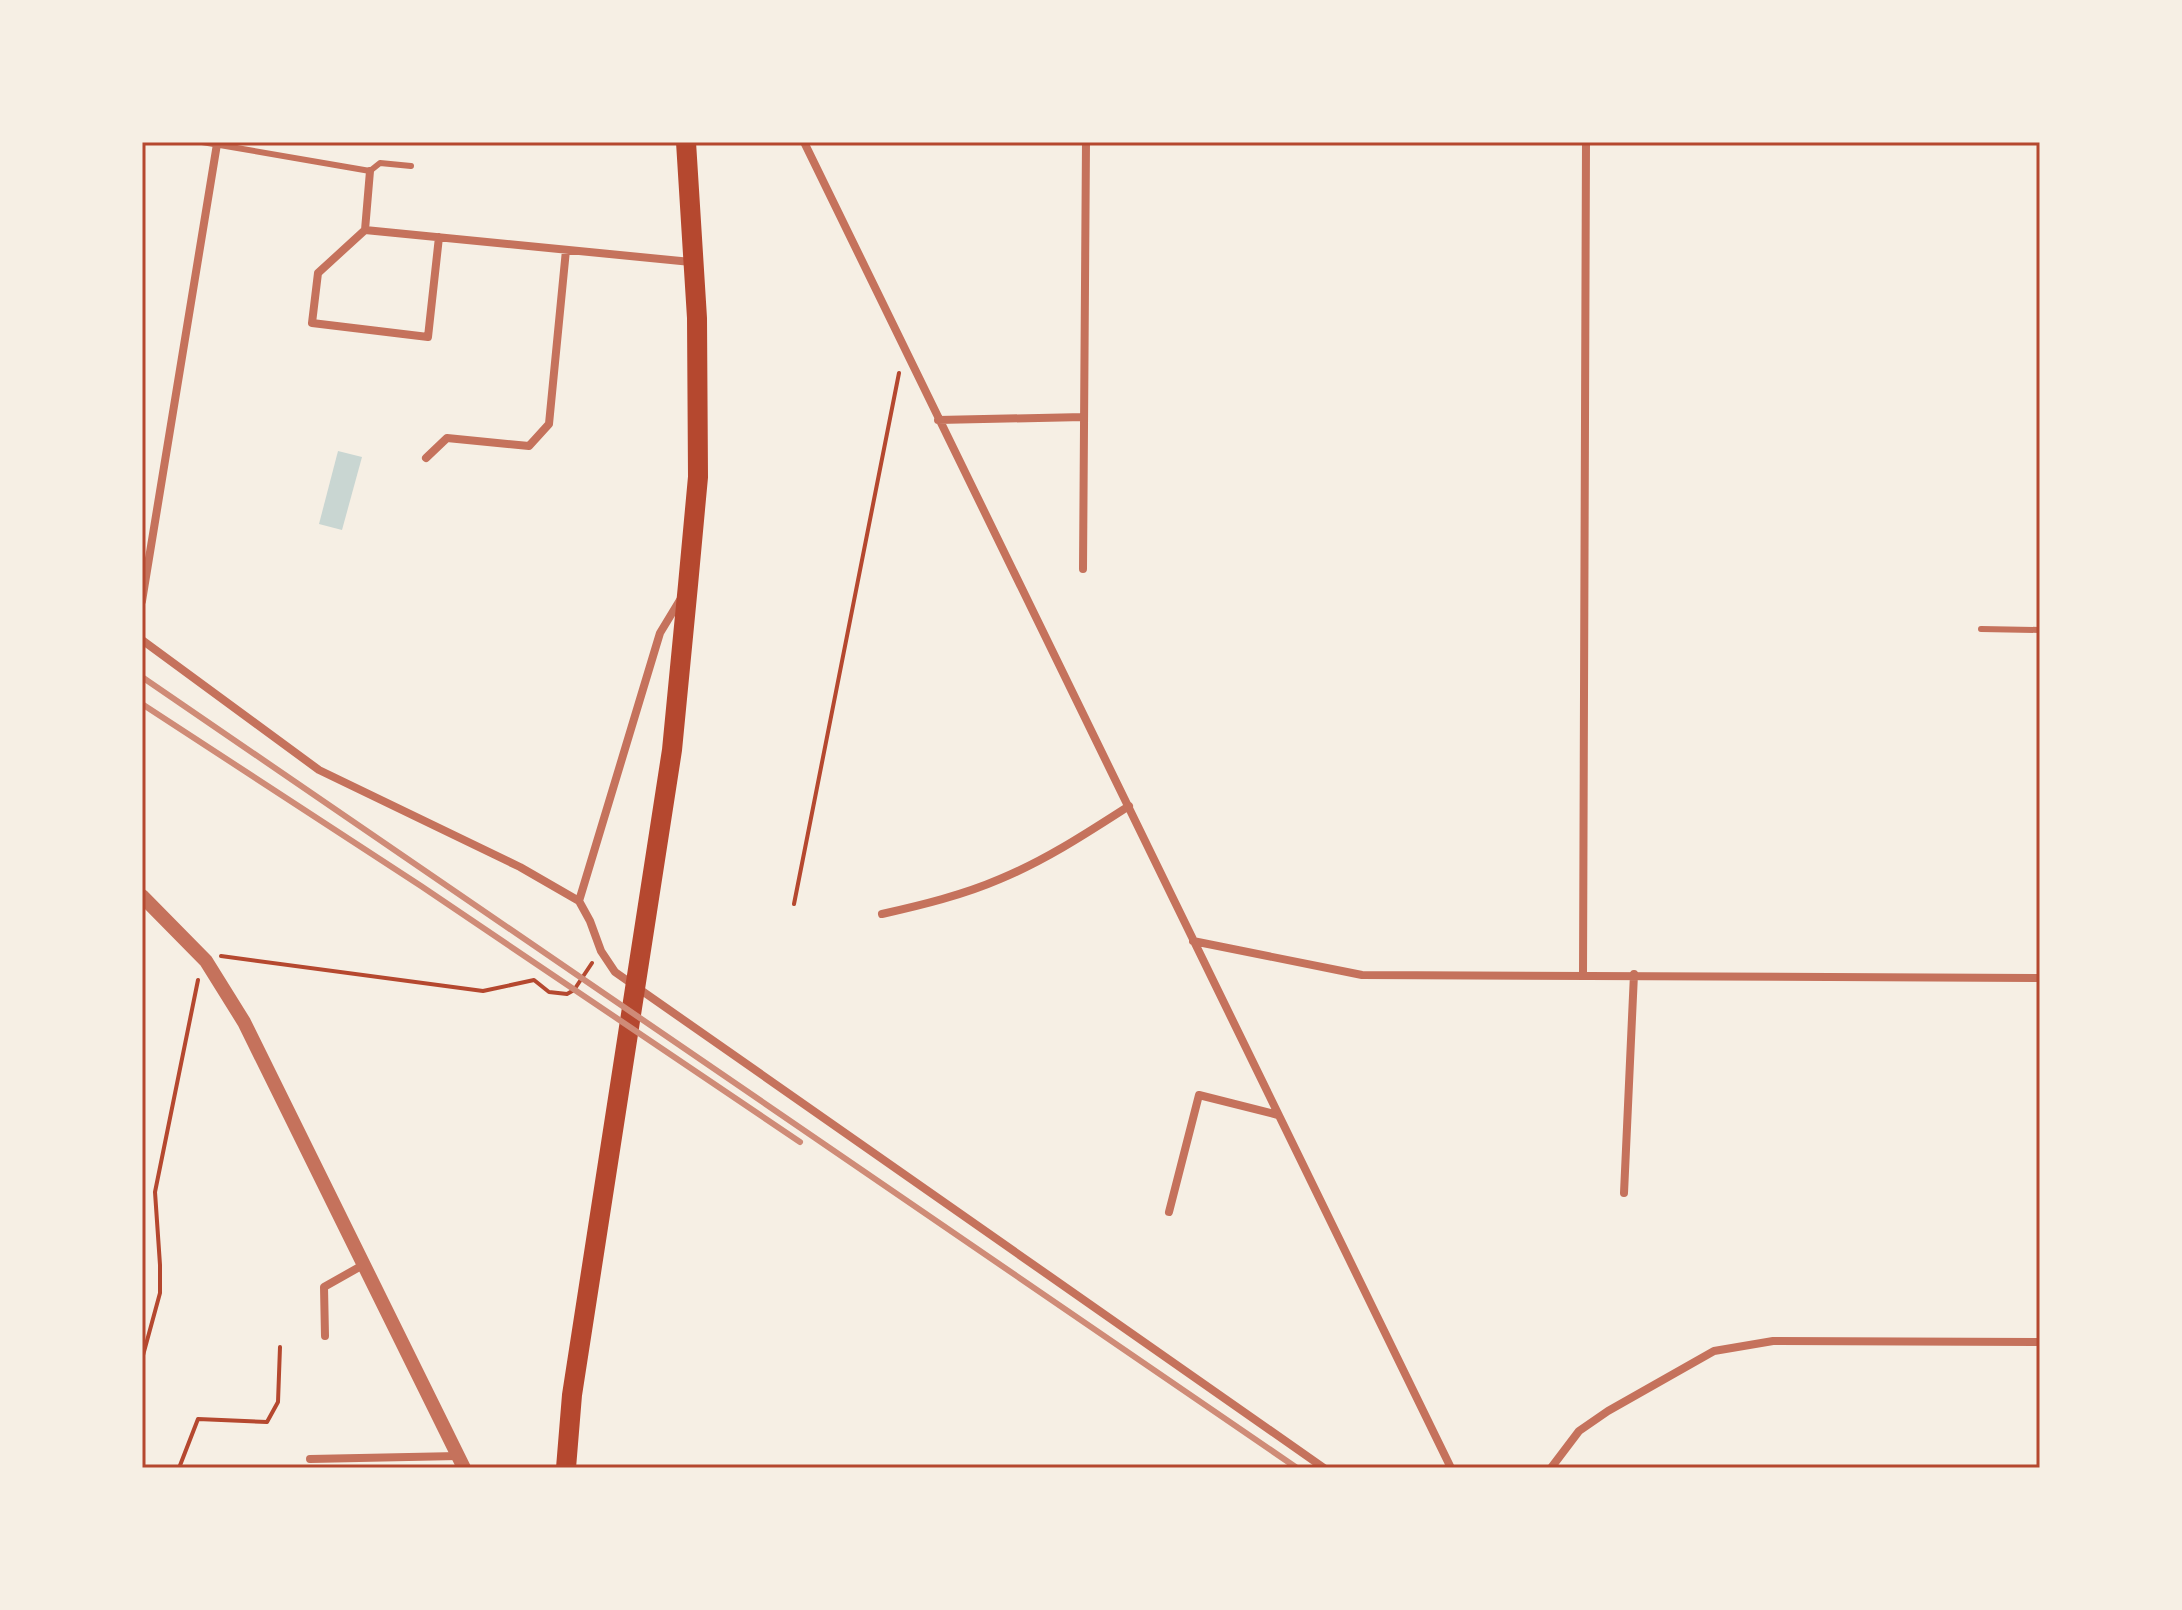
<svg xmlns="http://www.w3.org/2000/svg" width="2182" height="1610" viewBox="0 0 2182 1610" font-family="'Titillium Web',sans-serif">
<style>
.water{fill:#c9d6d2}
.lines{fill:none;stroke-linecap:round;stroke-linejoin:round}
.path{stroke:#b5482f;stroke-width:4}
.service{stroke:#c5725c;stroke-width:6}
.minor{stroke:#c5725c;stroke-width:8}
.tertiary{stroke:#c5725c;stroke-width:14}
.trunk{stroke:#b5482f;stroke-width:20}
.rail{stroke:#cf8b77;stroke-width:6}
.neatline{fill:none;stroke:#b5482f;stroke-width:3}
</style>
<rect width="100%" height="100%" fill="#f6efe4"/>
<path class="water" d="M338,451L362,457L342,530L319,524Z"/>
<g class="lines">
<path class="path" d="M794,904L899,373
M221,956L483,991L534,980L549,992L567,994L574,990L592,963
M142,1359L160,1293V1265L155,1192L198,980
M179,1468L198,1419L267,1422L278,1402L280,1347"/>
<path class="service" d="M202,142L370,171L380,163L411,166
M1981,629L2040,630"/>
<path class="minor" d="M804,142L1451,1468
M370,171L365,230L691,262
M365,230L318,273L312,323L428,337L439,237
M938,420L1084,417
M426,458L447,438L529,446L549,424L566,250
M1083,569L1086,142
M142,601L217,144
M142,640L319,770L520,867L579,901L590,921L601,951L615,972L1324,1468
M579,901L660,633L680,600
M882,914C922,905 963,895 1000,879C1046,860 1087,833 1129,806
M1193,941L1362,975L2040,978
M1583,974L1586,142
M1624,1193L1634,974
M1169,1212L1199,1095L1278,1115
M325,1336L324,1287L363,1265
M310,1459L458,1456
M1551,1468L1579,1431L1608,1411L1714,1351L1773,1341L2040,1342"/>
<path class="tertiary" d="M142,896L206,961L244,1022L464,1468"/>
<path class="trunk" d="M566,1468L572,1395L672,750L688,585L698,477L697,318L686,142"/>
<path class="rail" d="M142,677L1297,1468
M142,704L421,886L800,1142"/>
</g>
<rect width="2182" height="1610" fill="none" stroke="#f6efe4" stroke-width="288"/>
<rect x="144" y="144" width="1894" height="1322" class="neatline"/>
</svg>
